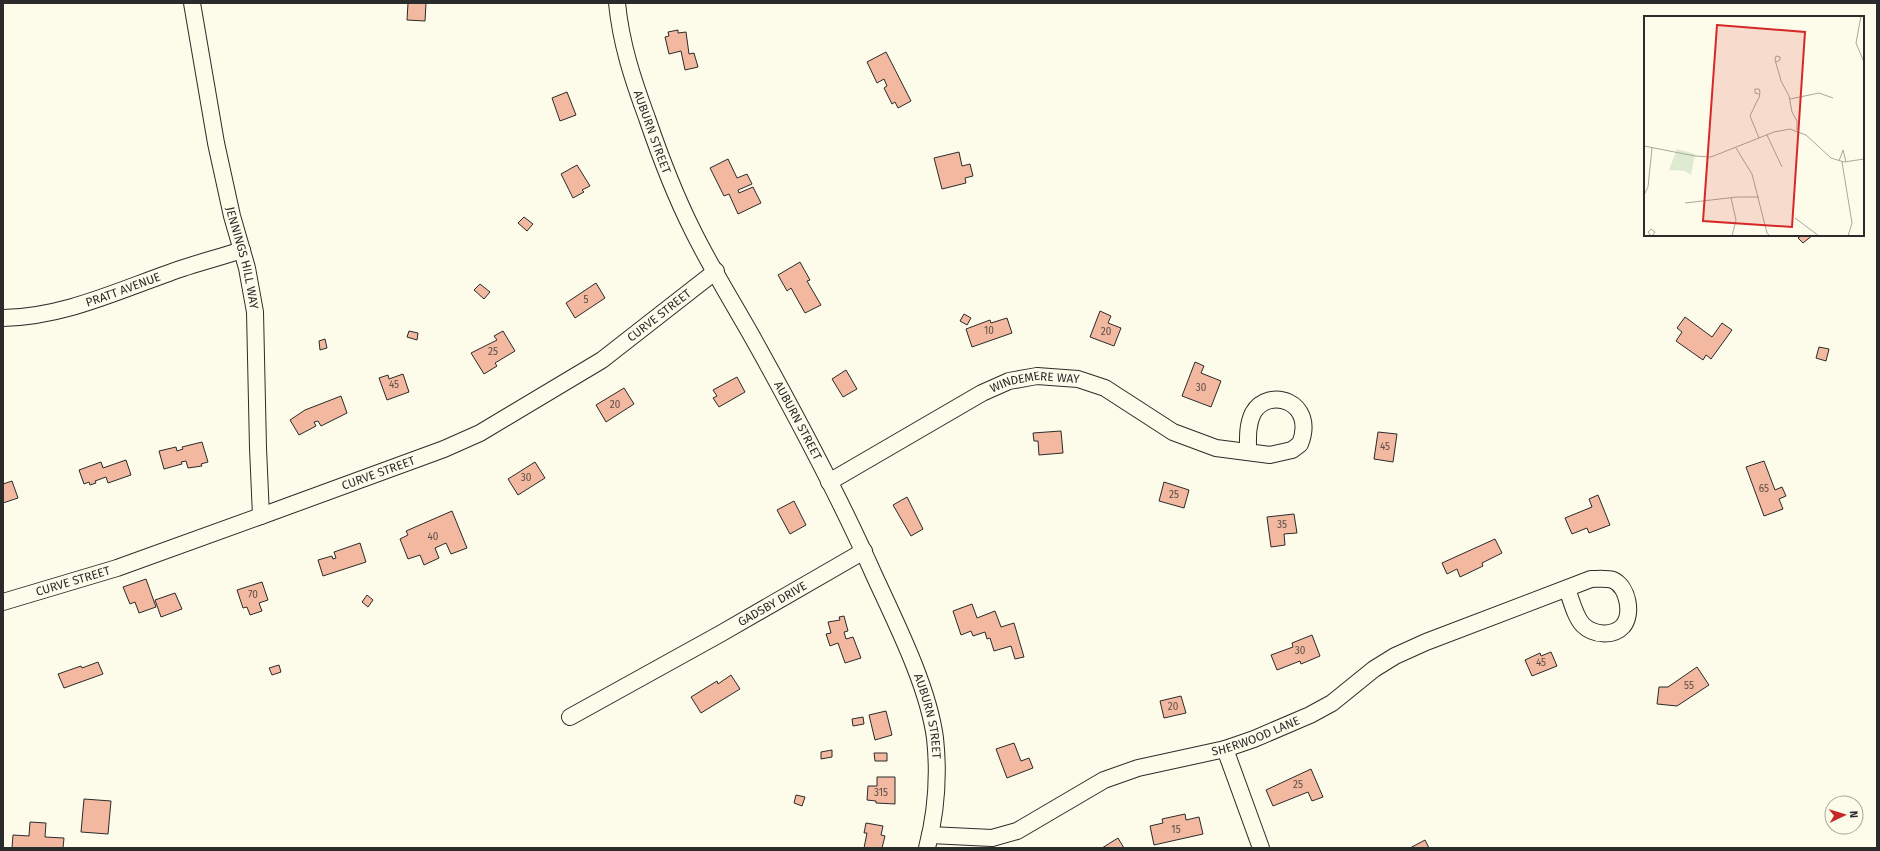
<svg xmlns="http://www.w3.org/2000/svg" width="1880" height="851" viewBox="0 0 1880 851" font-family="'Fira Sans',sans-serif">
<style>
.building{fill:#f2b8a0;stroke:#2b2b2b}
.lines{fill:none;stroke-linecap:round;stroke-linejoin:round}
.minor-casing{stroke:#2b2b2b;stroke-width:18}
.minor{stroke:#fdfbea;stroke-width:16}
.labels{text-anchor:middle;dominant-baseline:central;stroke-width:3;stroke-linejoin:round;paint-order:stroke}
.number-label{font-size:10px;fill:#5d4e48}
.street-label{font-size:12px;fill:#2b2b2b;stroke:#fdfbea}
.inset-road{fill:none;stroke:#a9a89e;stroke-width:1}
.view{fill:#d62828;fill-opacity:0.15;stroke:#d62828;stroke-width:2}
.inset-edge{fill:none;stroke:#2b2b2b;stroke-width:2}
</style>
<rect width="100%" height="100%" fill="#fdfbea"/>
<path class="building" d="M408,3H426L425,21L407,20Z
M678,30V33L686,32L689,54L694,53L698,67L685,70L681,51L669,54L665,37L669,36L668,32Z
M886,52L911,101L898,108L895,102L892,104L884,88L887,86L884,79L877,83L867,62Z
M567,92L576,115L560,121L552,98Z
M959,152L962,166L970,164L973,176L965,178L966,183L942,189L934,158Z
M728,159L737,178L747,174L752,184L738,190L739,193L753,187L761,203L738,214L729,194L724,196L710,168Z
M577,165L590,186L582,190L584,192L573,198L561,174Z
M524,217L533,224L527,231L518,223Z
M1802,235H1813L1803,243L1798,238Z
M800,262L810,280L807,281L821,305L805,313L791,288L787,291L778,275Z
M596,283L605,298L575,318L566,303Z
M480,284L490,292L484,299L474,290Z
M1100,311L1111,316L1108,323L1121,328L1114,346L1090,337Z
M964,314L971,318L967,325L960,321Z
M1685,317L1712,337L1722,323L1732,330L1711,359L1706,355L1703,360L1676,341L1682,332L1677,328Z
M1007,318L1012,333L972,347L966,329L990,320L991,323Z
M409,331L418,333L417,340L407,337Z
M503,331L515,351L495,363L497,366L484,374L471,353L497,340L494,336Z
M325,339L327,348L320,350L319,341Z
M1819,347L1829,349L1826,361L1816,358Z
M1195,362L1204,366L1201,373L1221,381L1211,407L1182,396Z
M846,370L857,389L843,397L832,379Z
M403,374L409,392L387,400L379,378L388,375L389,379Z
M737,377L745,392L719,407L713,398L717,396L713,390Z
M624,388L634,404L606,422L596,405Z
M341,396L347,413L321,426L318,421L314,422L316,426L299,435L290,420L305,410Z
M1061,431L1063,453L1039,455L1038,441H1034L1033,433Z
M1378,432L1397,434L1393,462L1374,459Z
M202,442L208,462L201,464L202,466L188,468L186,461L181,462L182,464L164,469L159,451L176,447L177,451L183,449L182,447Z
M126,460L131,475L108,483L106,477L95,481L96,483L90,485L89,482L84,484L79,470L101,462L103,468Z
M1764,461L1775,490L1782,487L1786,496L1779,499L1783,509L1764,516L1746,467Z
M535,462L545,478L518,495L508,479Z
M12,481L18,498L3,503V484Z
M1164,482L1189,490L1184,508L1159,501Z
M1598,495L1610,525L1589,533L1587,528L1572,534L1565,518L1592,507L1589,499Z
M907,497L923,529L911,536L893,505Z
M794,501L806,525L790,534L777,510Z
M452,511L467,548L451,554L446,543L435,548L439,558L424,565L420,555L408,559L400,539L408,535L406,531Z
M1294,514L1297,533L1284,534L1285,545L1271,547L1267,517Z
M1495,539L1502,553L1482,563L1483,566L1460,577L1457,569L1447,574L1442,563Z
M360,543L366,562L323,576L318,560L332,556L333,559L336,558L334,552Z
M146,579L156,607L139,613L135,602L130,604L123,587Z
M262,582L268,600L259,603L262,611L250,615L247,607L243,608L237,590Z
M175,593L182,609L161,617L155,600Z
M367,595L373,600L368,607L362,602Z
M972,604L977,618L995,611L1001,627L1014,623L1024,657L1015,659L1011,646L994,651L990,638L987,639L985,632L973,636L971,631L961,635L953,611Z
M844,616L848,631L844,632L846,639L853,637L861,658L845,663L838,643L830,646L826,634L831,633L828,622L840,620L839,617Z
M1312,635L1320,656L1301,664L1300,661L1277,670L1271,655L1293,647L1292,643Z
M1551,652L1557,666L1532,676L1525,660L1540,653L1541,656Z
M98,662L103,674L64,688L58,674L81,666L82,668Z
M279,665L281,672L272,675L269,668Z
M1697,667L1709,685L1677,706L1657,704L1659,687H1668Z
M731,675L740,689L701,713L691,697L717,681L718,684Z
M1181,696L1186,713L1164,718L1160,701Z
M886,711L892,735L875,740L869,715Z
M863,717L864,724L853,726L852,719Z
M1014,743L1021,761L1029,758L1033,768L1007,778L996,749Z
M832,750V757L821,759V752Z
M874,753H887V761H875Z
M1311,769L1323,797L1312,801L1308,792L1273,806L1266,790Z
M877,777H895V804L876,803V801L867,800L868,786H877Z
M796,795L805,797L802,806L794,803Z
M84,799L111,801L108,834L81,832Z
M1185,814L1186,820L1199,817L1203,834L1154,845L1150,826L1163,823L1162,819Z
M30,822L46,823L45,837L64,838L63,848H12L13,835L29,836Z
M866,823L883,826L881,835L885,836L882,848H864L867,833H864Z
M1118,838L1124,848H1102Z
M1425,840L1429,848H1410Z"/>
<g class="lines">
<g class="minor-casing">
<g id="minor">
<path id="s1" d="M192,3L216,143L232,216L247,268L255,312L258,448L261,516"/>
<path id="s2" d="M617,3C621,44 633,80 647,118C660,156 674,193 692,229C712,270 737,309 759,349C800,423 840,498 874,575C896,623 928,686 935,738C939,775 936,813 927,848"/>
<path id="s3" d="M3,318C62,317 115,292 169,273C193,264 218,258 242,250"/>
<path id="s4" d="M829,482L982,393L1009,381L1037,376L1078,379L1105,388L1173,432L1216,448L1270,455L1292,450L1300,444C1317,401 1268,386 1253,413C1247,425 1248,439 1248,452"/>
<path id="s5" d="M3,602L117,568L261,516L444,449L480,433L602,360L716,271"/>
<path id="s6" d="M570,717L720,634L864,551"/>
<path d="M1225,749L1261,848"/>
<path id="s7" d="M930,835L992,838L1017,831L1104,780L1138,768L1225,749L1254,739L1310,715L1332,703L1374,669L1395,656L1426,642L1591,579C1598,579 1606,578 1613,580C1628,587 1633,614 1623,626C1613,637 1593,635 1583,625C1575,617 1571,599 1567,589"/>
</g>
</g>
<use href="#minor" class="minor"/>
</g>
<g class="labels">
<g class="number-label">
<text x="586" y="300">5</text>
<text x="989" y="331">10</text>
<text x="1106" y="332">20</text>
<text x="493" y="352">25</text>
<text x="394" y="385">45</text>
<text x="1201" y="388">30</text>
<text x="615" y="405">20</text>
<text x="1385" y="447">45</text>
<text x="526" y="478">30</text>
<text x="1764" y="489">65</text>
<text x="1174" y="495">25</text>
<text x="1282" y="525">35</text>
<text x="433" y="537">40</text>
<text x="253" y="595">70</text>
<text x="1300" y="651">30</text>
<text x="1541" y="663">45</text>
<text x="1689" y="686">55</text>
<text x="1173" y="707">20</text>
<text x="1298" y="785">25</text>
<text x="881" y="793">315</text>
<text x="1176" y="830">15</text>
</g>
<g class="street-label">
<text stroke="none"><textPath href="#s2" startOffset="134">AUBURN STREET</textPath></text>
<text stroke="none"><textPath href="#s1" startOffset="260">JENNINGS HILL WAY</textPath></text>
<text stroke="none"><textPath href="#s3" startOffset="124">PRATT AVENUE</textPath></text>
<text stroke="none"><textPath href="#s5" startOffset="721">CURVE STREET</textPath></text>
<text stroke="none"><textPath href="#s4" startOffset="232">WINDEMERE WAY</textPath></text>
<text stroke="none"><textPath href="#s2" startOffset="458">AUBURN STREET</textPath></text>
<text stroke="none"><textPath href="#s5" startOffset="397">CURVE STREET</textPath></text>
<text stroke="none"><textPath href="#s5" startOffset="73">CURVE STREET</textPath></text>
<text stroke="none"><textPath href="#s6" startOffset="232">GADSBY DRIVE</textPath></text>
<text stroke="none"><textPath href="#s2" startOffset="782">AUBURN STREET</textPath></text>
<text stroke="none"><textPath href="#s7" startOffset="347">SHERWOOD LANE</textPath></text>
</g>
</g>
<g transform="translate(1644 16)">
<rect width="220" height="220" fill="#fdfbea"/>
<path d="M33,133L51,138L47,159L41,155L25,154Z" fill="#deebd1"/>
<path class="inset-road" d="M217,0L212,27L220,46M132,46L136,44V41L132,40L131,44L136,61L137,65L145,80L148,96L153,105V114M115,78L111,77V73H115L116,76L115,82L113,85L106,100L115,122M146,83L175,77L189,82M123,119L138,151M0,130L51,140L67,141L130,116L146,113L162,119L187,142L200,146L220,143M92,132L108,158L123,217L126,220M195,145L199,134L202,146M198,146L208,207L204,220M0,179L4,171L8,132M87,182L92,204L88,220M41,187L93,181H115M151,202L175,220M7,220L4,216L7,213L11,216L8,220"/>
<path class="view" d="M73,9L161,16L148,211L59,205Z"/>
<rect width="220" height="220" class="inset-edge"/>
</g>
<rect width="1880" height="851" fill="none" stroke="#2b2b2b" stroke-width="8"/>
<g transform="translate(1844 815) rotate(86)"><circle r="19" fill="#fdfbea" stroke="#a9a89e"/>
<path d="M0-3L7 15L0 10L-7 15Z" fill="#c62828"/>
<text y="-6" font-size="11" font-weight="bold" text-anchor="middle" fill="#2b2b2b">N</text>
</g>
</svg>
